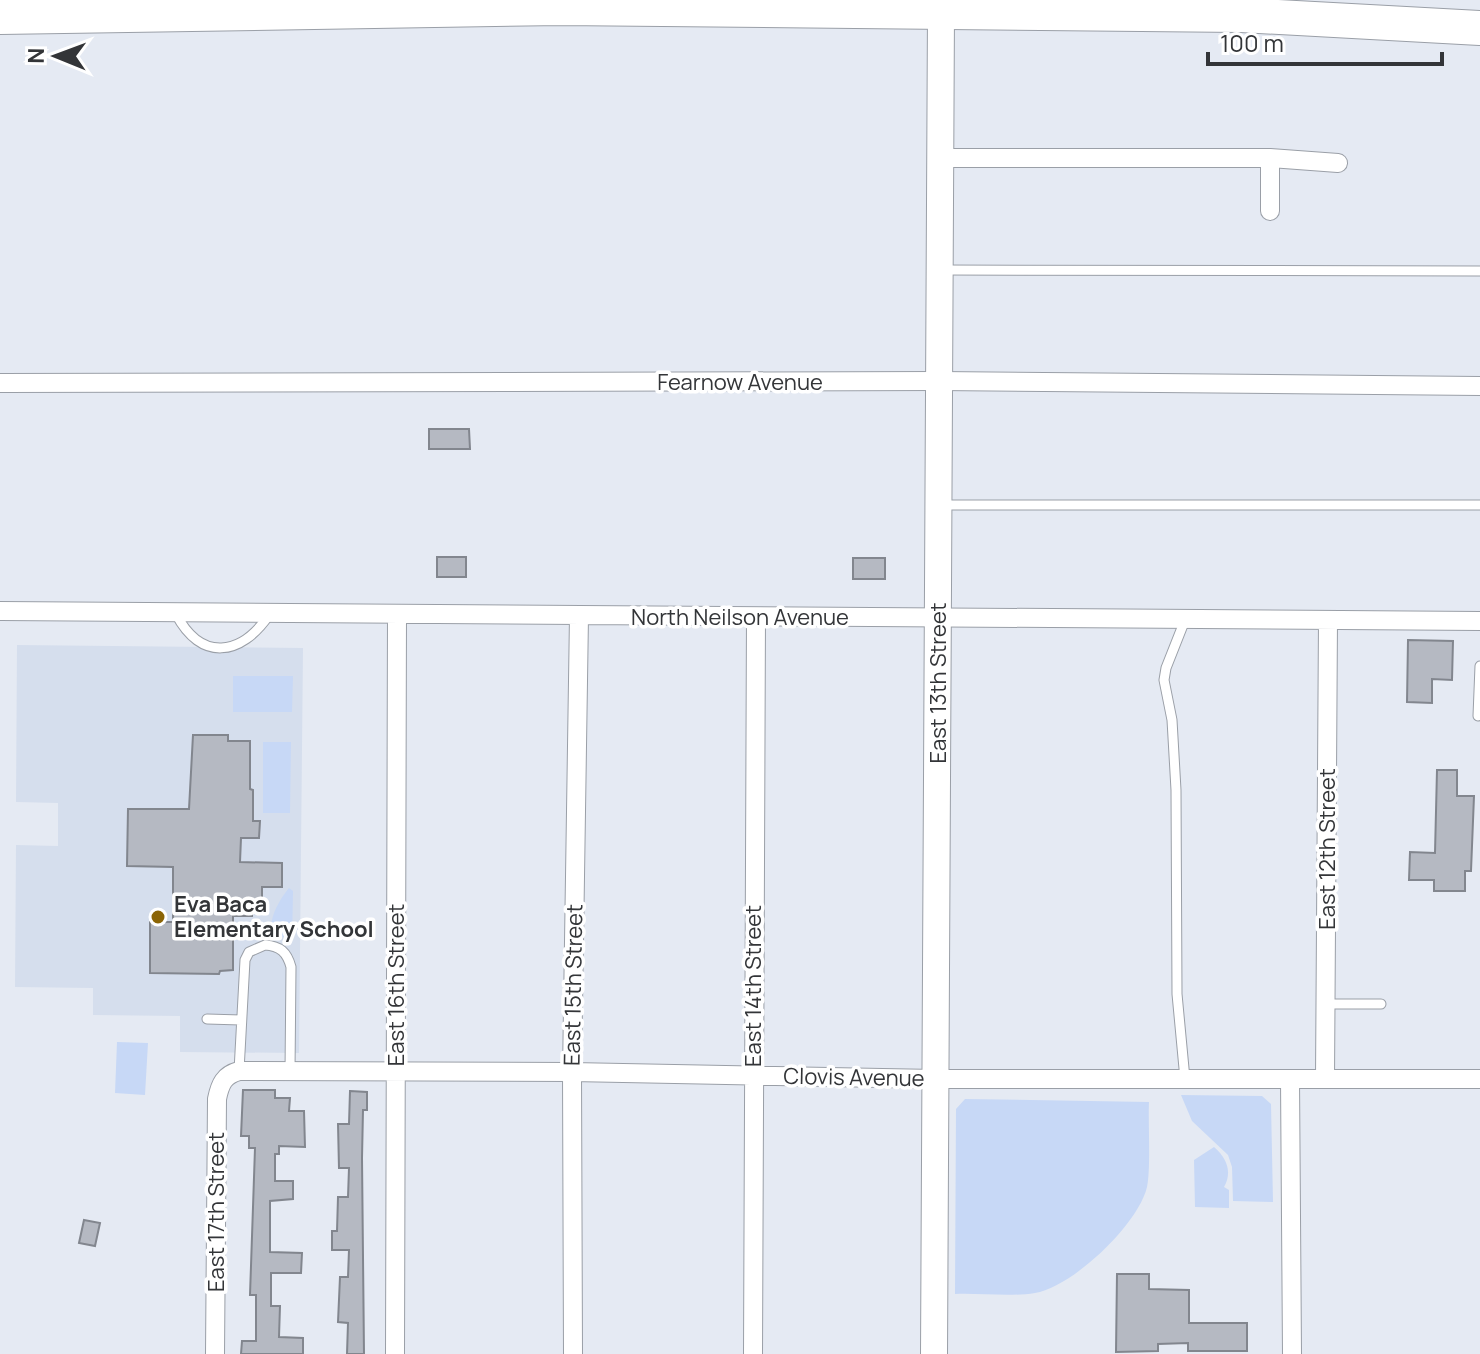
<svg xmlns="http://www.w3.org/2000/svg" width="1480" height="1354" viewBox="0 0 1480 1354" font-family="Manrope,sans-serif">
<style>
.built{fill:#d5deed}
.green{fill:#c7d8f6}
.building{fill:#b5b9c2;stroke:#82868e;stroke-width:2}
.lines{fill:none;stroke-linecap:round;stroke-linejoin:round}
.lane-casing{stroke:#9a9fa7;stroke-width:11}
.street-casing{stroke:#9a9fa7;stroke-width:20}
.secondary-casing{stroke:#9a9fa7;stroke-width:28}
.highway-casing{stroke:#9a9fa7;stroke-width:36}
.lane{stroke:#fff;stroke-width:9}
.street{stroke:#fff;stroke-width:18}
.secondary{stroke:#fff;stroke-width:26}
.highway{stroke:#fff;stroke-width:34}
.poi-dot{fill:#8b6405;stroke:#fff;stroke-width:3}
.labels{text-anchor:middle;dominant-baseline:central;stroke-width:7;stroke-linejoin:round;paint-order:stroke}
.street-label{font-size:22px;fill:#333538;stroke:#fff}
.poi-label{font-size:22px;font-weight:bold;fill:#333538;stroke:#fff;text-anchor:start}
</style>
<rect width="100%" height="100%" fill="#e5eaf3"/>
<path class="built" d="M17,645L303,648L299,1053L180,1052V1016L93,1015V988L15,987L16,845L58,846V803L16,802Z"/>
<path class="green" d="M233,676H293L292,712H233Z
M263,742H291L290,813H263Z
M289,888L293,891L292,942C287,938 279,936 274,931C266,921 282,896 289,888Z
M117,1042L148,1043L145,1095L115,1093Z
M1181,1095L1262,1096L1271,1104L1273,1202L1233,1201L1232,1167L1228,1155L1192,1121Z
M965,1099L1149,1102C1148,1124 1151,1168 1147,1187C1138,1225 1072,1287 1035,1293C1010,1297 980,1293 955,1294L956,1109Z
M1214,1147C1228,1159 1232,1173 1224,1187L1229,1190V1208L1195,1207L1194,1160Z"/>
<path class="building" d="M429,429H469L470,449H429Z
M437,557H466V577H437Z
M853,558H885V579H853Z
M1408,640L1453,641L1452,680L1432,679V703L1407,702Z
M193,735H228V741H250V789L253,790V821H260L259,838H241L240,862L282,863V887H262V901H252V916H233V970L220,971L219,974L150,973V922H173V867L127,866L128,809H189Z
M1437,770H1457V796H1474L1471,871H1465V891H1434V880H1409L1410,852L1435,853Z
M243,1090H275V1098H290L289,1111H304L305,1147L279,1146V1154H275V1181H293V1199L270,1201V1252L302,1253L301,1273H271V1306H280L279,1337L303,1338V1354H241L242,1341H256V1295H250L255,1148H249V1136H241Z
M350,1091L367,1092V1110H363L362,1158L364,1354H347L348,1323L338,1322L340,1277H348L349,1250H332V1231H337L338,1197H348L349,1168H339L338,1124H349Z
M84,1220L100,1223L95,1246L79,1243Z
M1117,1274H1149V1289L1189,1290V1323H1247V1351H1188V1343L1158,1344V1351L1116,1352Z"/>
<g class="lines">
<g class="lane-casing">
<path id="lane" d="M943,270L1480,271
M942,505H1480
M176,614C201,662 241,656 269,615
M1478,716L1480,666
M1325,1004H1381
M207,1019L241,1020
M239,1071L245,960L249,952L265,945C280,946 287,952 291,967L290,1072
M1185,1079L1177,994L1176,790L1172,720L1164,680L1166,668L1185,620"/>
</g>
<g class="street-casing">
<path id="street" d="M940,158H1270L1338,163
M1270,211V158
M0,383L939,381L1480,386
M0,611L1480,621
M1290,1079L1292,1354
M1325,1079L1328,620
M215,1354L217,1099C220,1084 224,1075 239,1071L572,1072L936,1079H1480
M395,1354L397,615
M573,1354L572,1072L579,616
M753,1354L756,617"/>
</g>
<g class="secondary-casing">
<path id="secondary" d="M934,1354L941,12"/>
</g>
<g class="highway-casing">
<path id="highway" d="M0,17L561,8L1241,15L1480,28"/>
</g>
<use href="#lane" class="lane"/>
<use href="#street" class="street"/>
<use href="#secondary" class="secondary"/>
<use href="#highway" class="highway"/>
</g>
<circle class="poi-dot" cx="158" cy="917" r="8"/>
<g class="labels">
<g class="street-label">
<text x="740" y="382">Fearnow Avenue</text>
<text x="740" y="617">North Neilson Avenue</text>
<text transform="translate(938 683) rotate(-90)">East 13th Street</text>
<text transform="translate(1327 849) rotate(-90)">East 12th Street</text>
<text transform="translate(396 985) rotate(-90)">East 16th Street</text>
<text transform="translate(573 985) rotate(-89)">East 15th Street</text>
<text transform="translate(753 986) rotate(-90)">East 14th Street</text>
<text transform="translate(854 1077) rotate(1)">Clovis Avenue</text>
<text transform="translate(216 1212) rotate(-90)">East 17th Street</text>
</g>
<g class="poi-label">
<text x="174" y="904">Eva Baca<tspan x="174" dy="25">Elementary School</tspan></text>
</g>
</g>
<g transform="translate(56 56) rotate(271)" stroke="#ffffff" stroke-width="6" paint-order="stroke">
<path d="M0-6L14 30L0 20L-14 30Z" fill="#333538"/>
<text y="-12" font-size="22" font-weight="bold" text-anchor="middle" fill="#333538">N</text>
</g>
<path d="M1208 52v12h234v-12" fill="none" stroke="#333538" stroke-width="4"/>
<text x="1220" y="52" font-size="24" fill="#333538" stroke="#ffffff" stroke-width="6" paint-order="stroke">100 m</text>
</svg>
